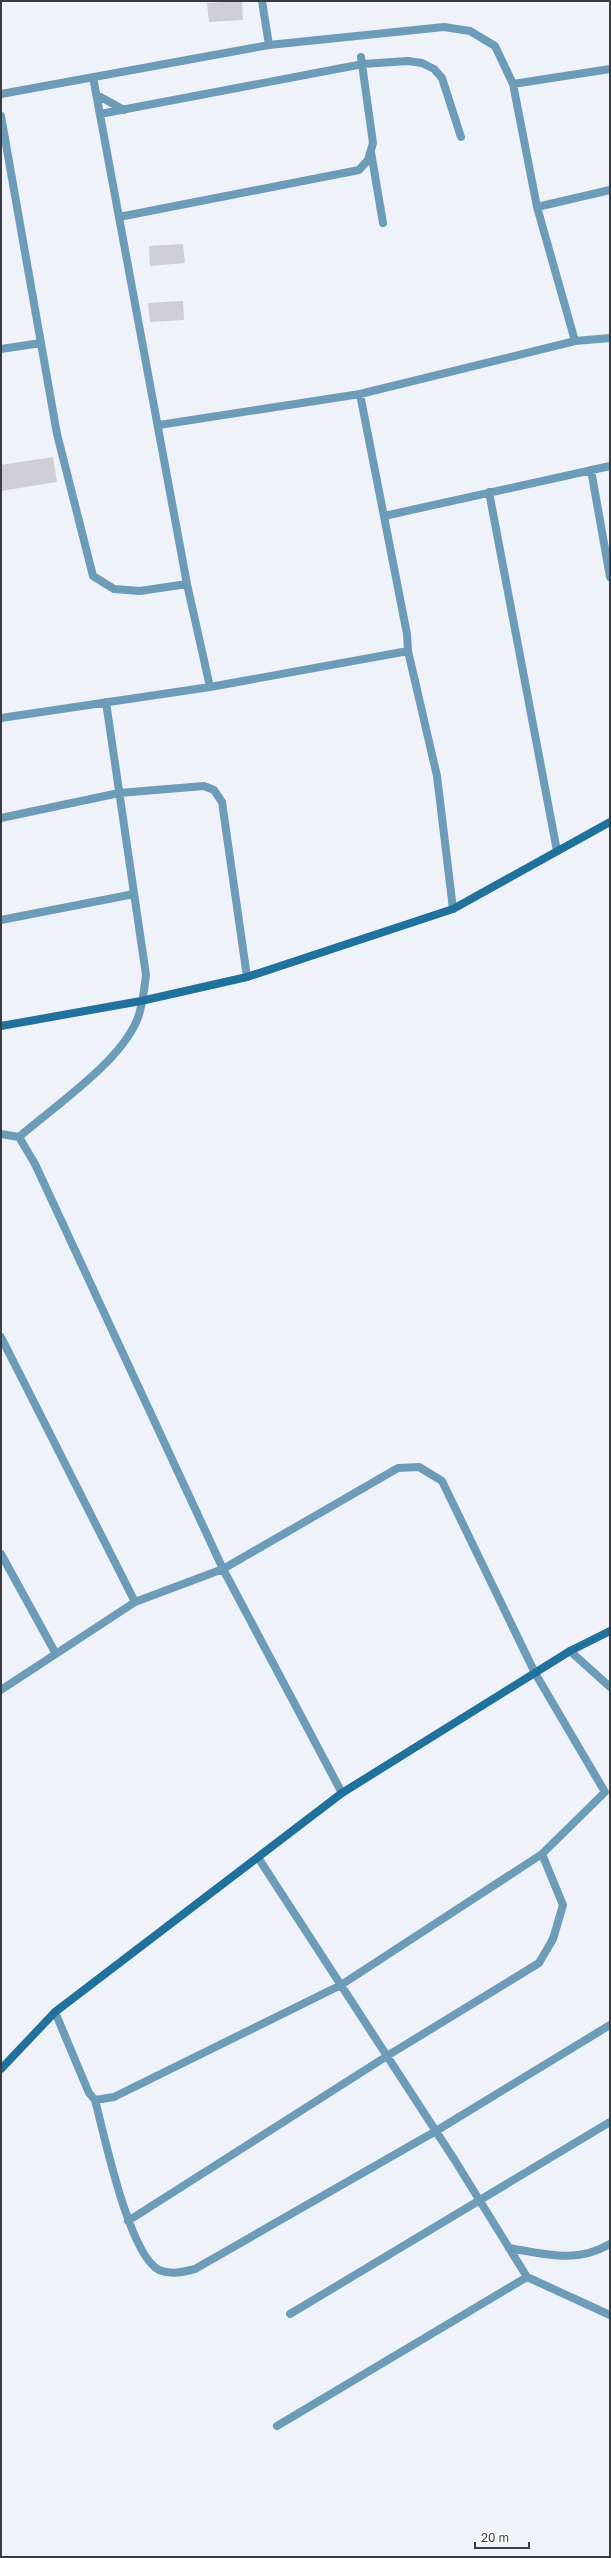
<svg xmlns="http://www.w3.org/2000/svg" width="611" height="2558" viewBox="0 0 611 2558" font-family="'Golos Text',sans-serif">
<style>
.building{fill:#cfced5}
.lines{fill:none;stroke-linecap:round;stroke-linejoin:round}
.street{stroke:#6d9cb9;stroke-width:8}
.secondary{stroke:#20719b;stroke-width:8}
</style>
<rect width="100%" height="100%" fill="#eff2f9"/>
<path class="building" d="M242,1L243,20L209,22L207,3Z
M183,244L185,263L150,266L149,246Z
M183,301L184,320L150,322L148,303Z
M53,457L57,482L1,491V465Z"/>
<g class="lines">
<path class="street" d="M262,1L269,45
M93,77L187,584L210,687
M513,84L610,69
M1,94L269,45L444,27L470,31L495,46L513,84L537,207L575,341
M97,95L124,110
M100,114L363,64L408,61L422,63L434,69L442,78L461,137
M1,116L57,434L93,576L114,589L140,591L187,584
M371,152L383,223
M537,207L610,190
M119,217L359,170L368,160L373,143L361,57
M1,349L41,343
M159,425L360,394L575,341L610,338
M591,470L610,577
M489,492L557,851
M384,516L610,466
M408,651L437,776L453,909
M1,718L210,687L408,651L407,634L360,394
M1,818L119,793L204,786L214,790L222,802L247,977
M1,920L134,894
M1,1134L19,1137L35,1164L223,1569L342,1793
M19,1137C55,1106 120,1062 137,1020C143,1006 144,989 146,975L106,702
M1,1337L135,1602L223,1569L398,1468L419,1467L442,1481L535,1673L605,1792L542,1854L341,1985L114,2097L95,2100L89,2093L55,2012
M1,1554L56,1654
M570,1651L610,1687
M1,1690L135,1602
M259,1859L454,2159L527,2277
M95,2100C104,2134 129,2255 159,2270C171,2275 183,2272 195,2269L436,2131L610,2025
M128,2221L387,2056L539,1963L553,1939L563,1905L542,1854
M509,2248C546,2254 576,2264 610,2244
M290,2314L610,2122
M277,2426L527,2277L610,2315"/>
<path class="secondary" d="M1,1026L141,1001L247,977L453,909L610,822
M1,2069L55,2012L342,1793L570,1651L610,1631"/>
</g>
<rect width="611" height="2558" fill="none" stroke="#3b3c3f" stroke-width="4"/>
<path d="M475 2542v6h54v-6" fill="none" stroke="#3b3c3f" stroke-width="2"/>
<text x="481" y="2542" font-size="12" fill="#3b3c3f" stroke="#ffffff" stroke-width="3" paint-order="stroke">20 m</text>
</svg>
